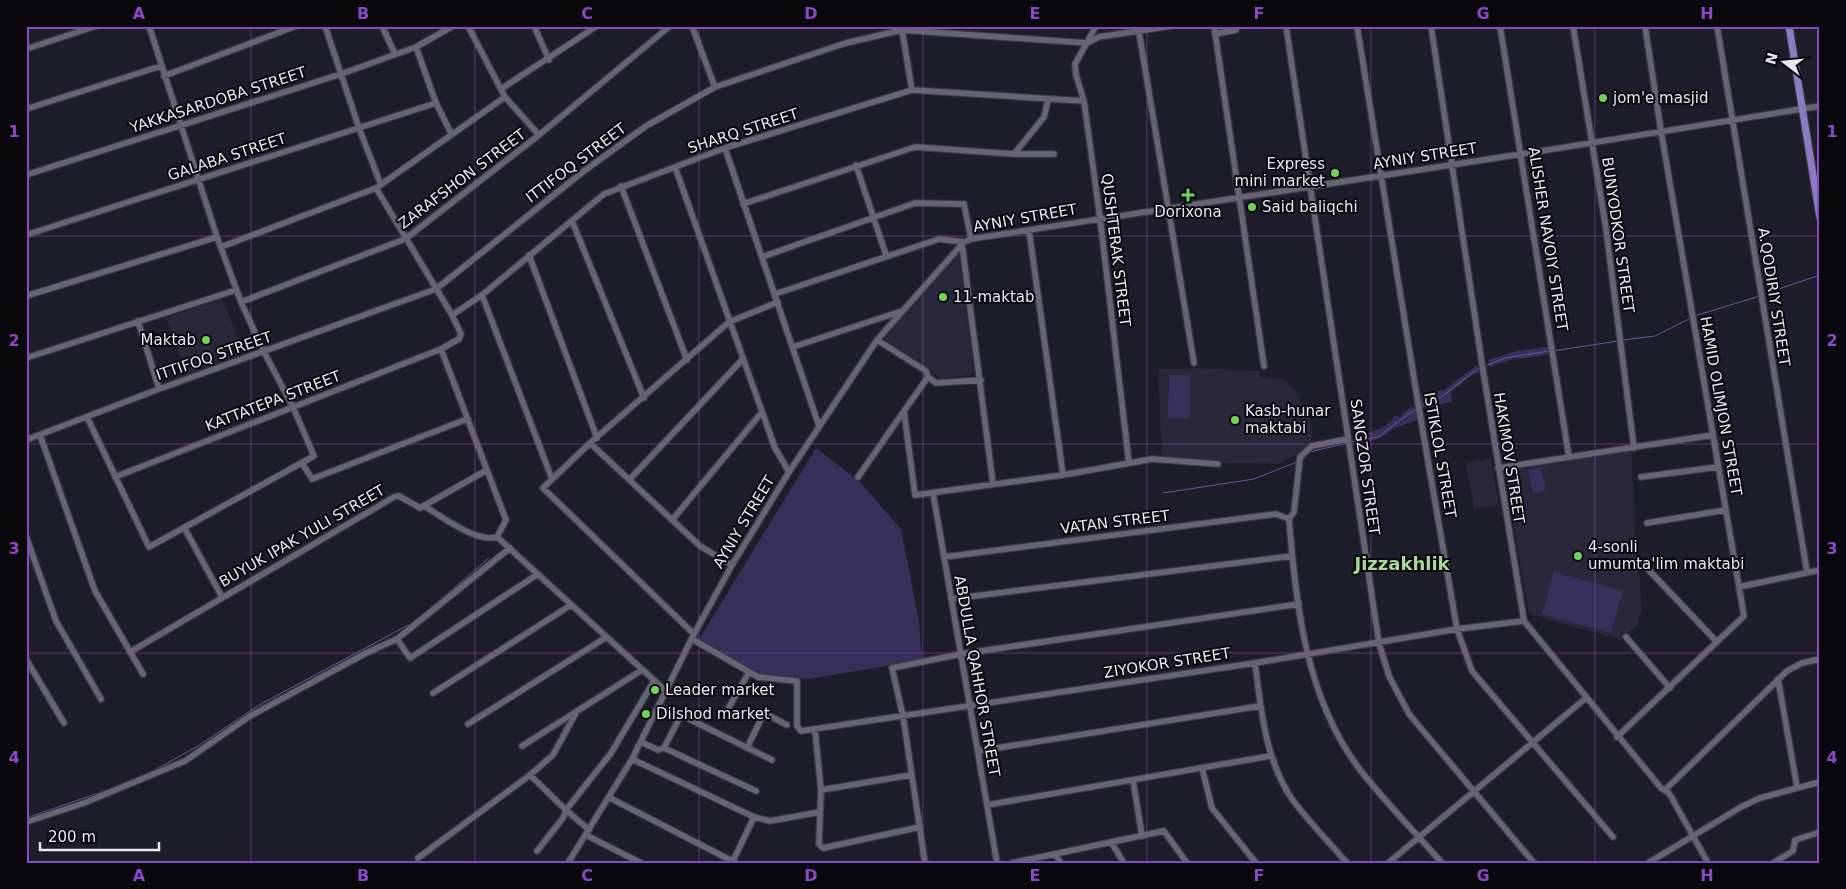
<svg xmlns="http://www.w3.org/2000/svg" width="1846" height="889" viewBox="0 0 1846 889" font-family="'DejaVu Sans',sans-serif">
<style>
.built{fill:#292739}
.green{fill:#37305a}
.lines{fill:none;stroke-linecap:round;stroke-linejoin:round}
.stream{stroke:#6557a1;stroke-width:1}
.minor-casing{stroke:#3a3843;stroke-width:8}
.major-casing{stroke:#3a3843;stroke-width:9}
.minor{stroke:#656473;stroke-width:5.5}
.major{stroke:#887dc0;stroke-width:7}
.grid{fill:none;stroke:#8b48c6;stroke-width:1;stroke-opacity:0.55}
.poi-dot{fill:#72d25d;stroke:#09080d;stroke-width:2}
.labels{text-anchor:middle;dominant-baseline:central;stroke-width:4;stroke-linejoin:round;paint-order:stroke}
.poi-label{font-size:15px;fill:#e7e7f0;stroke:#09080d;text-anchor:start}
.street-label{font-size:15px;fill:#e7e7f0;stroke:#09080d}
.quarter-label{font-size:18px;font-weight:bold;fill:#a6da9b;stroke:#09080d}
.neatline{fill:none;stroke:#8b48c6;stroke-width:2}
.grid-label{font-size:16px;text-anchor:middle;font-weight:bold;fill:#8b48c6}
</style>
<rect width="100%" height="100%" fill="#1e1d2a"/>
<path class="built" d="M959,253L974,374L941,379L883,340Z
M222,298L244,353L186,374L166,318Z
M1195,368L1260,371V377L1285,379L1295,391L1306,412H1309L1313,445L1279,464L1229,463L1162,456L1158,369Z
M1632,450L1634,518L1642,609L1638,624L1621,640L1529,614L1504,469Z
M1491,458L1499,505L1474,509L1466,463Z"/>
<path class="green" d="M1548,347L1549,354L1521,359L1516,358L1489,367L1488,360L1516,351Z
M1477,365L1480,373L1473,374L1451,392L1452,402L1422,408L1419,394L1444,390Z
M1169,375H1190V418H1168Z
M1416,406L1417,420L1392,429L1384,436L1375,440L1355,444V437L1383,428L1393,419V416L1400,417L1408,409Z
M816,448L859,481L901,529L919,622L922,660L808,679L757,675L698,641Z
M1541,467L1546,491L1533,493L1528,470Z
M1554,572L1623,591L1611,633L1542,614Z"/>
<g class="lines">
<path class="stream" d="M1764,294L1820,275
M1694,316L1760,296
M1622,340L1655,336L1691,318
M1553,351L1618,341
M1485,366L1505,358L1549,351
M1420,406L1433,403L1479,368
M1351,442L1378,437L1417,408
M1302,459L1310,452L1347,443
M1163,493L1254,479L1297,462
M427,611L489,558
M151,772L198,746L259,705L414,622
M26,818L110,789"/>
<g class="minor-casing">
<path id="minor" d="M325,26L359,128L381,185
M382,26L395,54
M468,26L505,97L539,135
M534,26L549,60
M692,26L715,87
M1096,26L1075,64L1076,75L1084,101L1100,218L1129,463
M1138,26L1194,363
M1214,26L1264,366
M1286,26L1379,643L1389,676L1409,714L1534,863
M1357,26L1418,403L1457,629L1472,671L1613,837
M1431,26L1482,364L1524,621L1661,788L1669,793L1708,863
M1500,26L1569,457
M1573,26L1606,229L1634,448
M1717,26L1807,572
M902,30L912,90
M1215,34L1236,30L1237,26
M416,47L453,26
M26,49L96,26
M164,76L296,26
M501,89L597,26
M26,109L161,66
M725,148L819,426
M1014,154H1054
M856,165L886,255
M675,167L775,448L789,472
M26,175L341,74L416,47L436,103L451,133
M621,186L687,360
M376,188L452,315L461,334L459,339L441,349L506,520L497,537L667,692
M743,204L915,147L1014,154L1044,117L1048,100
M572,221L644,398
M1029,230L1063,475
M26,235L436,103
M962,244L993,484
M221,247L376,188L505,97
M529,255L597,438
M762,257L915,203L964,204L971,239
M775,294L939,239L964,242
M482,295L552,479
M26,296L217,237
M241,302L405,239L539,135L670,26
M452,315L482,295L604,194L725,148L912,90L1084,101
M138,321L159,389
M877,340L926,371L928,377L936,383L981,380
M793,347L902,311
M26,358L236,290
M928,377L904,411L915,495L1063,475L1152,459L1218,464
M87,417L149,547L314,456L293,407L264,352L241,302L217,237L149,26
M40,435L95,591L143,674
M1348,439L1312,446L1300,457L1294,512L1289,519C1296,606 1306,700 1361,771C1386,803 1415,832 1442,863
M26,440L159,389L436,289L584,171L646,126L715,87L846,43L902,30L1087,43L1099,37L1171,26
M590,443L700,546L732,565
M302,463L312,479L467,419
M1498,468L1713,435
M115,477L441,349
M858,477L904,411
M1641,477L1718,467
M630,479L742,360
M933,493L997,863
M424,506C443,517 476,543 497,537
M673,519L762,412
M1647,523L1726,510
M185,529L222,597
M26,536L56,621L101,699
M510,548L397,639L410,658L538,574
M944,557L1276,514L1289,519
M1644,565L1717,642
M1739,587L1820,570
M951,599L1292,556
M694,634L543,488L590,443L729,322L778,302
M1626,637L1670,688
M692,639L758,677L797,681V726L801,731L1255,663L1457,629L1524,621
M130,652L394,497L399,496L420,508L487,470
M26,659L64,723
M1255,663C1261,709 1265,759 1292,799C1308,821 1329,842 1347,863
M1778,679L1797,787
M433,693L571,605
M729,707L749,672
M468,724L605,638
M815,730L821,790L819,844L823,848L920,827
M1617,737L1744,616L1661,131L1645,26
M641,742L658,750L664,748L681,715L772,760
M522,746L642,670
M664,748L756,791
M747,748L764,713L787,725
M978,751L1260,706
M632,759L754,817L770,821L820,812
M1202,768L1212,808L1256,863
M530,775L566,810L611,753L654,681
M1133,780L1142,836
M821,790L911,775
M1665,790L1787,671L1802,663L1820,659
M610,798L736,863
M987,805L1270,756
M26,822L84,803L185,761L250,716L366,653L397,639
M586,835L641,863
M1111,842L1124,863
M537,851L563,818L566,810L589,830
M1055,854L1061,863
M418,858L530,775L553,755L577,711
M568,863L632,759L694,634L732,565L789,472L877,340L964,242L971,239L1522,154L1820,106
M732,863L754,817
M925,863L903,716L892,668L961,654L1299,604
M1012,863L1164,831L1187,863
M1388,863L1586,698
M1648,863L1741,807L1760,798L1820,782
M1773,863L1793,851L1795,840L1820,832"/>
</g>
<g class="major-casing">
<path id="major" d="M1789,26L1820,218"/>
</g>
<use href="#minor" class="minor"/>
<use href="#major" class="major"/>
</g>
<path class="grid" d="M251,26V863M475,26V863M699,26V863M923,26V863M1147,26V863M1371,26V863M1595,26V863M26,236H1820M26,444H1820M26,653H1820"/>
<g class="poi-dot">
<circle cx="1603" cy="98" r="5"/>
<circle cx="1335" cy="173" r="5"/>
<path d="M1185.5 187.5h5v5h5v5h-5v5h-5v-5h-5v-5h5z"/>
<circle cx="1252" cy="207" r="5"/>
<circle cx="943" cy="297" r="5"/>
<circle cx="206" cy="340" r="5"/>
<circle cx="1235" cy="420" r="5"/>
<circle cx="1578" cy="556" r="5"/>
<circle cx="655" cy="690" r="5"/>
<circle cx="646" cy="714" r="5"/>
</g>
<g class="labels">
<g class="poi-label">
<text x="1613" y="98">jom'e masjid</text>
<text x="1325" y="164" text-anchor="end">Express<tspan x="1325" dy="17">mini market</tspan></text>
<text x="1262" y="207">Said baliqchi</text>
<text x="1188" y="212" text-anchor="middle">Dorixona</text>
<text x="953" y="297">11-maktab</text>
<text x="196" y="340" text-anchor="end">Maktab</text>
<text x="1245" y="411">Kasb-hunar<tspan x="1245" dy="17">maktabi</tspan></text>
<text x="1588" y="547">4-sonli<tspan x="1588" dy="17">umumta'lim maktabi</tspan></text>
<text x="665" y="690">Leader market</text>
<text x="656" y="714">Dilshod market</text>
</g>
<g class="street-label">
<text transform="translate(218 100) rotate(-18)">YAKKASARDOBA STREET</text>
<text transform="translate(743 131) rotate(-18)">SHARQ STREET</text>
<text transform="translate(1425 156) rotate(-9)">AYNIY STREET</text>
<text transform="translate(227 157) rotate(-18)">GALABA STREET</text>
<text transform="translate(576 163) rotate(-37)">ITTIFOQ STREET</text>
<text transform="translate(462 179) rotate(-37)">ZARAFSHON STREET</text>
<text transform="translate(1025 218) rotate(-10)">AYNIY STREET</text>
<text transform="translate(1618 235) rotate(82)">BUNYODKOR STREET</text>
<text transform="translate(1548 239) rotate(81)">ALISHER NAVOIY STREET</text>
<text transform="translate(1116 250) rotate(83)">QUSHTERAK STREET</text>
<text transform="translate(1774 297) rotate(81)">A.QODIRIY STREET</text>
<text transform="translate(214 356) rotate(-19)">ITTIFOQ STREET</text>
<text transform="translate(273 401) rotate(-21)">KATTATEPA STREET</text>
<text transform="translate(1721 406) rotate(80)">HAMID OLIMJON STREET</text>
<text transform="translate(1440 455) rotate(80)">ISTIKLOL STREET</text>
<text transform="translate(1509 458) rotate(81)">HAKIMOV STREET</text>
<text transform="translate(1365 467) rotate(82)">SANGZOR STREET</text>
<text transform="translate(744 522) rotate(-59)">AYNIY STREET</text>
<text transform="translate(1115 522) rotate(-7)">VATAN STREET</text>
<text transform="translate(302 536) rotate(-30)">BUYUK IPAK YULI STREET</text>
<text transform="translate(1167 663) rotate(-9)">ZIYOKOR STREET</text>
<text transform="translate(977 676) rotate(80)">ABDULLA QAHHOR STREET</text>
</g>
<g class="quarter-label">
<text x="1402" y="563">Jizzakhlik</text>
</g>
</g>
<rect width="1846" height="889" fill="none" stroke="#09080d" stroke-width="55"/>
<g transform="translate(1784 62) rotate(286)" stroke="#09080d" stroke-width="4" paint-order="stroke">
<path d="M0-4L9 19L0 12L-9 19Z" fill="#e7e7f0"/>
<text y="-8" font-size="14" font-weight="bold" text-anchor="middle" fill="#e7e7f0">N</text>
</g>
<path d="M40 842v8h119v-8" fill="none" stroke="#e7e7f0" stroke-width="2.5"/>
<text x="48" y="842" font-size="15" fill="#e7e7f0" stroke="#09080d" stroke-width="4" paint-order="stroke">200 m</text>
<rect x="28" y="28" width="1790" height="834" class="neatline"/>
<g class="grid-label">
<text x="139" y="19">A</text>
<text x="363" y="19">B</text>
<text x="587" y="19">C</text>
<text x="811" y="19">D</text>
<text x="1035" y="19">E</text>
<text x="1259" y="19">F</text>
<text x="1483" y="19">G</text>
<text x="1707" y="19">H</text>
<text x="14" y="137">1</text>
<text x="1832" y="137">1</text>
<text x="14" y="346">2</text>
<text x="1832" y="346">2</text>
<text x="14" y="554">3</text>
<text x="1832" y="554">3</text>
<text x="14" y="763">4</text>
<text x="1832" y="763">4</text>
<text x="139" y="881">A</text>
<text x="363" y="881">B</text>
<text x="587" y="881">C</text>
<text x="811" y="881">D</text>
<text x="1035" y="881">E</text>
<text x="1259" y="881">F</text>
<text x="1483" y="881">G</text>
<text x="1707" y="881">H</text>
</g>
</svg>
